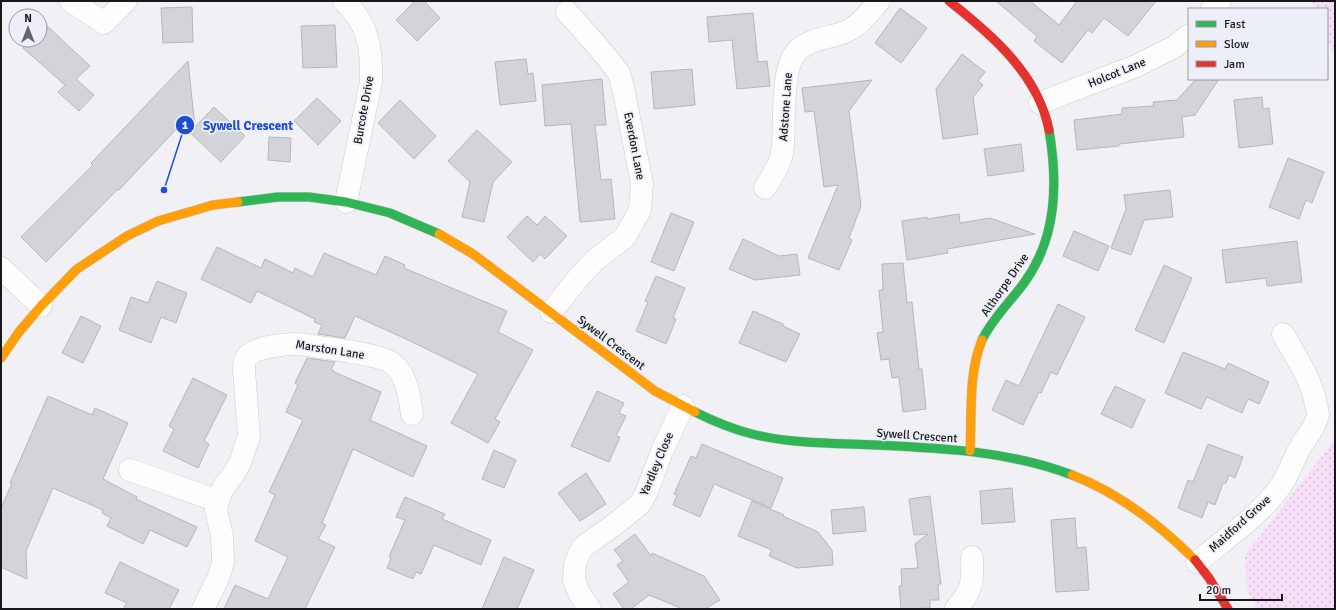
<svg xmlns="http://www.w3.org/2000/svg" width="1336" height="610" viewBox="0 0 1336 610" font-family="Signika,sans-serif">
<style>
.park{fill:url(#park-dots)}
.building{fill:#d3d4d8;stroke:#b6b7ba}
.lines{fill:none;stroke-linecap:round;stroke-linejoin:round}
.street-casing{stroke:#ccccd0;stroke-width:23}
.fast-casing{stroke:#ccccd0;stroke-width:10}
.slow-casing{stroke:#ccccd0;stroke-width:10}
.jam-casing{stroke:#ccccd0;stroke-width:10}
.street{stroke:#fdfdfe;stroke-width:22}
.fast{stroke:#30b455;stroke-width:9}
.slow{stroke:#ff9f0a;stroke-width:9}
.jam{stroke:#e5322d;stroke-width:9}
.labels{text-anchor:middle;dominant-baseline:central;stroke-width:3.5;stroke-linejoin:round;paint-order:stroke}
.street-label{font-size:12px;fill:#18181c;stroke:#edeff8}
.leader{fill:none;stroke:#1d4ed8;stroke-width:1.5}
.callout-dot{fill:#1d4ed8;stroke:#edeff8;stroke-width:1.5}
.mark-label{font-size:12px;text-anchor:middle;font-weight:bold;fill:#fff}
.callout-label{font-size:13px;text-anchor:middle;font-weight:bold;fill:#1d4ed8;stroke:#edeff8;stroke-width:3.5;stroke-linejoin:round;paint-order:stroke}
</style>
<defs>
<pattern id="park-dots" width="8" height="8" patternUnits="userSpaceOnUse"><rect width="8" height="8" fill="#f6def6"/><path d="M2 2h.1M6 6h.1" fill="none" stroke="#d2bed2" stroke-width="1.8" stroke-linecap="round"/></pattern>
</defs>
<rect width="100%" height="100%" fill="#f0f0f5"/>
<path class="park" d="M1311,1H1335V57L1327,40V9H1315Z
M1335,437V609H1257L1247,589L1245,555L1327,450Z"/>
<path class="building" d="M415,1H424L440,18L417,41L396,20Z
M996,1H1030L1059,25L1077,1H1156L1128,36L1104,18L1092,33L1088,30L1062,63L1034,41L1037,36Z
M192,7L193,42L163,43L161,8Z
M900,8L927,28L901,63L875,43Z
M753,13L758,62L767,61L770,86L737,89L732,40L709,42L707,17Z
M45,24L90,66L76,79L94,95L79,111L58,92L65,85L23,48L31,40H40V30Z
M335,25L337,67L303,68L301,26Z
M962,54L985,72L978,81L983,85L973,97L978,134L943,139L936,89Z
M526,59L528,74L533,73L536,101L500,105L495,62Z
M188,61L195,127L214,107L245,136L221,162L181,124L119,190L118,189L46,262L21,237L93,165L91,163Z
M692,69L695,105L654,109L651,72Z
M602,79L606,125H595L601,180L611,179L615,219L580,222L571,124L545,126L542,85Z
M1196,79H1219L1195,115L1182,117L1184,137L1119,144V146L1077,150L1074,120L1122,114V108L1154,106L1153,102L1177,100Z
M872,80L849,111L861,206L849,238L852,240L839,270L808,258L838,185L824,187L814,111L805,112L802,88Z
M1262,97L1263,109L1269,108L1273,144L1239,148L1234,100Z
M317,98L341,121L318,145L294,121Z
M400,100L436,136L414,159L378,123Z
M477,130L512,162L493,182L484,222L462,217L470,182L448,161Z
M269,137L291,138L290,162L268,160Z
M1021,144L1024,171L988,176L984,149Z
M1288,158L1324,172L1312,203L1306,200L1299,219L1269,207Z
M1170,190L1173,217L1144,220L1131,255L1111,248L1126,209L1124,195Z
M671,213L694,222L674,271L651,262Z
M959,214L960,223L990,218L1035,234L947,249L948,253L907,260L902,221L927,217V219Z
M527,216L537,225L545,216L567,236L545,259L540,254L533,262L507,237Z
M1074,231L1109,246L1098,271L1063,256Z
M743,239L779,256L797,254L800,275L755,280L729,269Z
M1297,241L1302,282L1267,286L1266,278L1226,283L1222,250Z
M217,247L261,268L265,259L293,273L295,268L313,277L324,253L376,275L385,256L405,265L404,268L507,311L498,332L533,350L495,419L500,422L488,443L451,423L478,374L406,339L355,316L345,338L318,334L322,325L314,322L315,319L257,291L251,303L201,279Z
M903,263L907,303L912,302L919,369H922L926,409L903,412L899,377L892,378L889,359L881,360L877,333L883,332L879,290H883L882,264Z
M1164,265L1192,278L1164,343L1135,330Z
M656,276L685,288L673,318L676,319L666,344L636,331L648,302L645,301Z
M157,281L187,293L176,323L161,317L151,343L119,330L131,297L148,303Z
M1058,304L1085,317L1057,375L1051,372L1041,393L1039,392L1023,425L992,410L1006,380L1019,386Z
M753,311L783,324V326L800,334L786,362L739,343Z
M81,316L101,326L83,363L62,353Z
M1183,352L1225,369L1228,363L1269,382L1259,404L1248,399L1242,413L1207,397L1201,409L1165,393Z
M307,358L335,362L331,370L334,371V372L381,392L370,420L427,446L413,477L353,449L322,523L326,525L318,539L335,547L305,609H224L235,585L268,599L288,557L255,541L275,495L269,492L303,420L286,412L298,385L295,383Z
M193,378L227,395L204,441L209,444L198,468L163,451L174,429L169,426Z
M1115,386L1145,400L1132,428L1101,414Z
M597,391L624,403L619,413L626,416L616,436L620,437L609,462L571,446Z
M48,396L92,415L95,408L128,423L103,479L137,497L136,499L197,527L187,547L150,530L143,544L107,526L111,518L102,513L103,510L53,488L26,551L27,579L1,567V508L12,483H10Z
M702,444L783,478L771,508L714,484L700,517L673,505L677,495L674,494L691,456L696,458Z
M1208,444L1243,457L1235,478L1229,475L1226,483H1223L1215,505L1208,502L1202,518L1178,508L1188,480L1193,482Z
M494,450L516,460L504,488L482,479Z
M586,473L606,504L580,521L558,493Z
M1012,488L1015,522L982,524L980,491Z
M930,496L941,584H938L939,600H930V608L901,609L899,586H902L901,569L918,568L915,544L928,534L914,535L909,499Z
M405,497L445,514L442,519L491,540L481,565L434,545L421,574L416,572L413,579L387,568L391,558L389,557L405,520L396,517Z
M752,501L784,515L783,516L818,532L832,550L833,565L797,568L769,556L772,550L738,536Z
M864,507L866,531L833,534L831,510Z
M1075,518L1077,548L1086,547L1089,590L1056,592L1051,520Z
M635,534L651,556L652,553L704,576L720,600L705,609H683L649,595L631,609H624L613,594L629,582L617,565L623,561L614,550Z
M504,557L534,570L517,609H482Z
M120,562L179,590L169,609H123L127,603L105,593Z"/>
<g class="lines">
<g class="street-casing">
<path id="street" d="M71,1L104,23L126,1
M344,1C369,24 372,50 371,82L346,202
M1212,9L1220,1
M1040,103L1136,66L1174,47L1189,35
M765,188C770,179 778,168 781,158C782,155 782,150 783,146C785,122 781,67 797,51C812,36 835,39 851,29C862,23 871,10 879,1
M1,268L41,306
M551,312L580,276L594,261L625,237L640,210L642,184L624,92L619,73L599,48L567,12
M130,470L218,501
M1197,562C1225,539 1258,517 1280,487C1289,474 1293,460 1301,446C1306,438 1317,424 1318,414C1318,412 1317,408 1316,405C1312,380 1296,357 1283,334
M203,609L219,576L223,562L222,536L216,510L218,501L223,488L233,475L240,463L249,436L244,370C244,363 244,358 250,354C259,347 283,344 295,344C301,344 307,345 313,346C330,349 381,354 393,364C408,377 409,396 412,414
M590,609L579,593L574,580L575,564L579,554L583,547L614,525L640,504L647,491L662,451L683,406
M956,609C973,590 973,581 972,557"/>
</g>
<g class="fast-casing">
<path id="fast" d="M238,202L278,197H309L346,202L390,213L439,234
M982,340C992,319 1010,302 1024,283C1057,238 1058,183 1049,130
M695,412C713,421 732,429 752,434C792,444 834,443 875,445C942,448 1009,451 1072,475"/>
</g>
<g class="slow-casing">
<path id="slow" d="M439,234L473,254L655,391L695,412
M1,358L19,332L41,306L77,269L127,236L158,221L213,205L238,202
M970,451C972,415 968,374 982,340
M1072,475C1119,493 1160,525 1195,560"/>
</g>
<g class="jam-casing">
<path id="jam" d="M949,1C991,34 1038,74 1049,130
M1195,560L1209,578L1228,609"/>
</g>
<use href="#street" class="street"/>
<use href="#fast" class="fast"/>
<use href="#slow" class="slow"/>
<use href="#jam" class="jam"/>
</g>
<g class="labels">
<g class="street-label">
<text transform="translate(1117 73) rotate(-22)">Holcot Lane</text>
<text transform="translate(786 107) rotate(-86)">Adstone Lane</text>
<text transform="translate(364 110) rotate(-80)">Burcote Drive</text>
<text transform="translate(634 146) rotate(79)">Everdon Lane</text>
<text transform="translate(1005 285) rotate(-55)">Althorpe Drive</text>
<text transform="translate(611 343) rotate(37)">Sywell Crescent</text>
<text transform="translate(330 350) rotate(9)">Marston Lane</text>
<text transform="translate(917 436) rotate(4)">Sywell Crescent</text>
<text transform="translate(657 464) rotate(-67)">Yardley Close</text>
<text transform="translate(1240 524) rotate(-42)">Maidford Grove</text>
</g>
</g>
<path class="leader" d="M164 190L185 125"/>
<g class="callout-dot">
<circle cx="164" cy="190" r="4"/>
<circle cx="185" cy="125" r="10"/>
</g>
<g class="mark-label">
<text x="185" y="129">1</text>
</g>
<g class="callout-label">
<text x="248" y="130">Sywell Crescent</text>
</g>
<rect width="1336" height="610" fill="none" stroke="#18181c" stroke-width="4"/>
<rect x="1188" y="8" width="140" height="72" fill="#edeff8" stroke="#9899a0"/>
<rect x="1196" y="21" width="20" height="6" fill="#30b455" stroke="#9899a0"/>
<text x="1224" y="28" font-size="12" fill="#18181c">Fast</text>
<rect x="1196" y="41" width="20" height="6" fill="#ff9f0a" stroke="#9899a0"/>
<text x="1224" y="48" font-size="12" fill="#18181c">Slow</text>
<rect x="1196" y="61" width="20" height="6" fill="#e5322d" stroke="#9899a0"/>
<text x="1224" y="68" font-size="12" fill="#18181c">Jam</text>
<g transform="translate(28 28)"><circle r="19" fill="#edeff8" stroke="#9899a0"/>
<path d="M0-3L7 15L0 10L-7 15Z" fill="#646468"/>
<text y="-6" font-size="11" font-weight="bold" text-anchor="middle" fill="#18181c">N</text>
</g>
<path d="M1200 594v6h82v-6" fill="none" stroke="#18181c" stroke-width="2"/>
<text x="1206" y="594" font-size="12" fill="#18181c" stroke="#edeff8" stroke-width="3" paint-order="stroke">20 m</text>
</svg>
